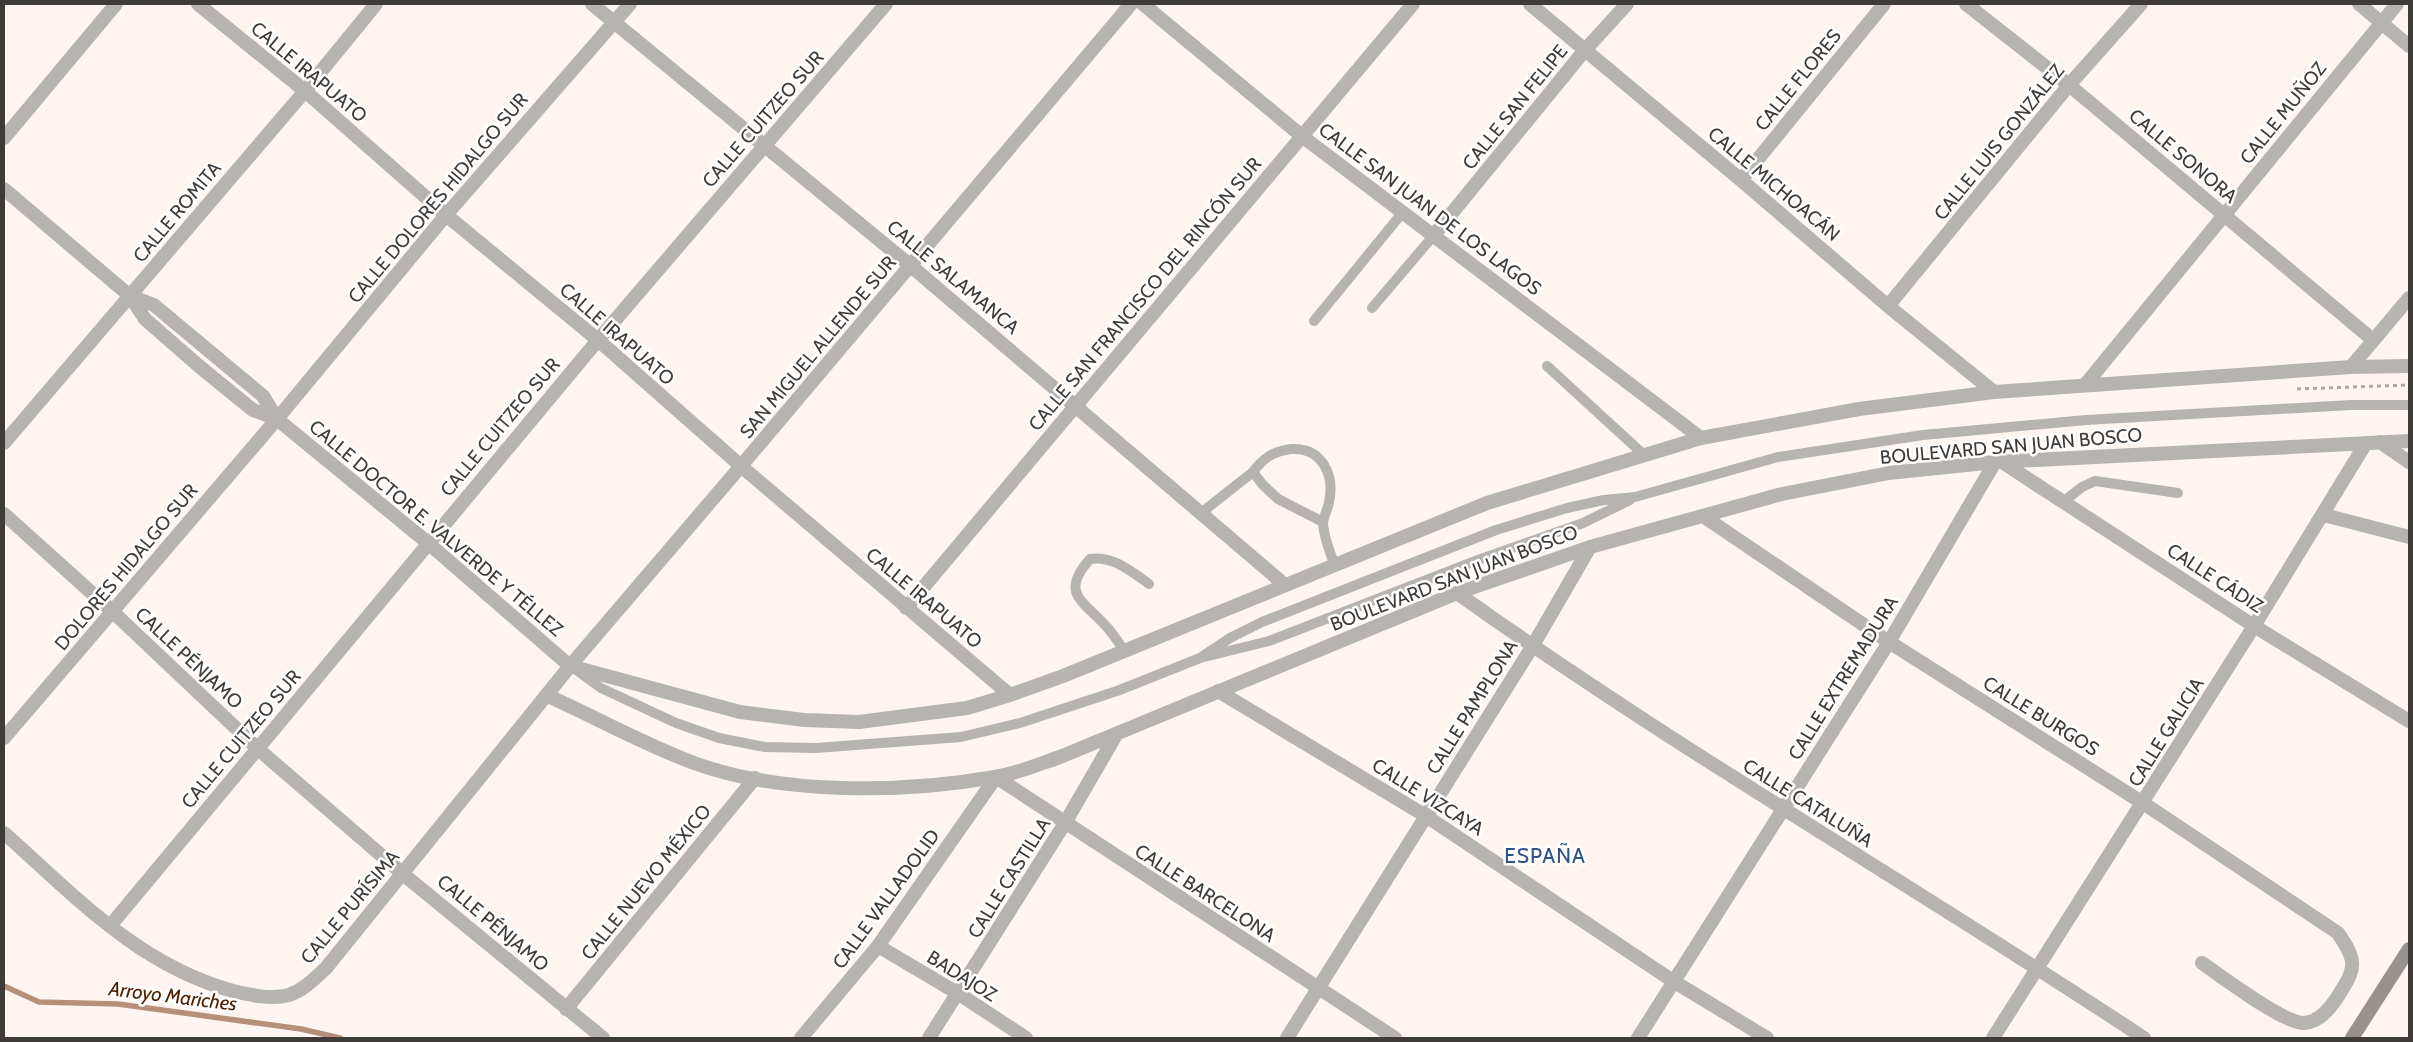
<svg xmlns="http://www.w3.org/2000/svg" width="2413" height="1042" viewBox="0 0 2413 1042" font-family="Cabin,sans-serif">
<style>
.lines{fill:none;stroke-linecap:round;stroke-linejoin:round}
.stream{stroke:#b58f7a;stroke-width:5.5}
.path{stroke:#ada6a2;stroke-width:3;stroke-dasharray:4 4;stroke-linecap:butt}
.service{stroke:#b7b3b0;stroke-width:10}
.minor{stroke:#b7b3b0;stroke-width:14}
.tertiary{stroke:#b7b3b0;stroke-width:14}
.secondary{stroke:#98928e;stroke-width:14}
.labels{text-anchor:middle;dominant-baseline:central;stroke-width:5;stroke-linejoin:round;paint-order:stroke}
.street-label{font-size:19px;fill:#3f3b38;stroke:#fff}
.water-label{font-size:20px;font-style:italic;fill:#502100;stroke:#fff}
.quarter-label{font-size:21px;letter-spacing:1px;fill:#2f5188;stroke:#fff}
</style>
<rect width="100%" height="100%" fill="#fef5f0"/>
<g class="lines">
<path class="stream" d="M4,986L39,1002L118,1004L301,1029L340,1038"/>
<path class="path" d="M2297,389L2409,385"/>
<path class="service" d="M1372,308L1434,235
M1314,321L1403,212
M1547,366L1643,454
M2063,502L2082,487L2095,481L2178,493
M1201,513L1253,472
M1323,522L1278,499L1263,485L1253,472C1263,458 1274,451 1291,449C1322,447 1335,475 1329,502C1328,509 1323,517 1323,524C1324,538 1330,552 1335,566
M1124,650C1118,642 1112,632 1105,625C1082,600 1060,593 1090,559C1112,555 1132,572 1149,584
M1200,658L1230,638L1262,622L1496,530L1567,508L1604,500L1635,497L1778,457L1923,435L2086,420L2351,405H2409
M578,671L601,688L676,723L719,738L765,747L816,748L961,737L1020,723L1117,691L1200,658L1269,641L1478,560L1583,523L1630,500"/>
<path class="minor" d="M592,4L911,266L1285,585
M1530,4L1741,180L1888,306L1994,392
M1966,4L2069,85L2373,340
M2359,4L2409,46
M4,138L116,4
M1741,180L1884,4
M1434,235L1585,50L1627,4
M1888,306L2069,85L2141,4
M2351,367L2409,298
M2085,385L2397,4
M2380,442L2409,462
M4,443L305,91L376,4
M2002,462L2254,626L2409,721
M4,514L113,612L258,749L403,874L603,1038
M2324,515L2409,537
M1703,516L1889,642L2143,803L2338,933C2352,954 2359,965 2343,988C2335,1002 2322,1022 2304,1023C2284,1024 2221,976 2202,963
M1457,593C1679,751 1916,887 2144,1038
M906,608C1074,405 1245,207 1413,4
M570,666L741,466L1131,4
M1218,691L1426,816L1673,981L1767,1038
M4,738L277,419L446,215L630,4
M110,926L598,340L886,4
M878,946L959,994L1026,1038
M566,1009L755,778
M801,1038L878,946L996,777L1395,1038
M929,1038L1065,823L1116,735
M1287,1038L1532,647L1590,547
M1638,1038L1889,642L1995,462
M1993,1038L2254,626L2366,443"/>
<path class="tertiary" d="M198,4L305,91L446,215L598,340L741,466L1010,695
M1143,4L1303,137L1701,438
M4,189L130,296L145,319L200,367L253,410L277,419L428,543L570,666L740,712L804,720L859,722L967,708L1010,695L1063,676L1487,503L1701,438L1859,409L1994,392L2351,367L2409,366
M130,296L154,305L263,396L277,419
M546,695C595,717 643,744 694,763C781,795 904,793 995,777C1016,774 1039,764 1060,757L1457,593L1590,547L1782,494L1889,473L1995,462L2409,441
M4,833C75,896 138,965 233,991C250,995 272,1000 289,995C304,990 315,978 326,968L570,666"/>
<path class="secondary" d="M2352,1038L2409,949"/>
</g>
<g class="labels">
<g class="street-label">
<text transform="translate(309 72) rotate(40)">CALLE IRAPUATO</text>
<text transform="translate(1798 80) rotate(-51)">CALLE FLORES</text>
<text transform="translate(1515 107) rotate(-51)">CALLE SAN FELIPE</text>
<text transform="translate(2283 113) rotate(-51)">CALLE MUÑOZ</text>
<text transform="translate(763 119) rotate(-49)">CALLE CUITZEO SUR</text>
<text transform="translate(1999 142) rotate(-51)">CALLE LUIS GONZÁLEZ</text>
<text transform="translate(2183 156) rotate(40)">CALLE SONORA</text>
<text transform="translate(1774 184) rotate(40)">CALLE MICHOACÁN</text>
<text transform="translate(438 198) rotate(-50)">CALLE DOLORES HIDALGO SUR</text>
<text transform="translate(1430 209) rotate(37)">CALLE SAN JUAN DE LOS LAGOS</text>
<text transform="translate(177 212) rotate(-50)">CALLE ROMITA</text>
<text transform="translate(953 277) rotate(40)">CALLE SALAMANCA</text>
<text transform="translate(1145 294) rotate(-50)">CALLE SAN FRANCISCO DEL RINCÓN SUR</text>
<text transform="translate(617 334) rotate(41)">CALLE IRAPUATO</text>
<text transform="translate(818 347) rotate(-50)">SAN MIGUEL ALLENDE SUR</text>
<text transform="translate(500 427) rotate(-50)">CALLE CUITZEO SUR</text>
<text transform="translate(2011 446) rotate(-5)">BOULEVARD SAN JUAN BOSCO</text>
<text transform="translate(436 528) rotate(40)">CALLE DOCTOR E. VALVERDE Y TÉLLEZ</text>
<text transform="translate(126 567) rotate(-50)">DOLORES HIDALGO SUR</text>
<text transform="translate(1454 578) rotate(-21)">BOULEVARD SAN JUAN BOSCO</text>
<text transform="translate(2215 578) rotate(33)">CALLE CÁDIZ</text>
<text transform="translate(924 598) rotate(40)">CALLE IRAPUATO</text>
<text transform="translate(189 658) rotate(43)">CALLE PÉNJAMO</text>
<text transform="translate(1843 678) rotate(-58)">CALLE EXTREMADURA</text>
<text transform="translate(1472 707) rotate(-58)">CALLE PAMPLONA</text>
<text transform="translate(2041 716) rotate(32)">CALLE BURGOS</text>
<text transform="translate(2166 732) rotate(-58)">CALLE GALICIA</text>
<text transform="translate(241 739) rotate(-50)">CALLE CUITZEO SUR</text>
<text transform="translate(1428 797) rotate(32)">CALLE VIZCAYA</text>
<text transform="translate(1808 803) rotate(32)">CALLE CATALUÑA</text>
<text transform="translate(1009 878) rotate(-58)">CALLE CASTILLA</text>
<text transform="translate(646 882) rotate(-51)">CALLE NUEVO MÉXICO</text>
<text transform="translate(1205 893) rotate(33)">CALLE BARCELONA</text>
<text transform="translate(886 899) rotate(-54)">CALLE VALLADOLID</text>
<text transform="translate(350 907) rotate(-50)">CALLE PURÍSIMA</text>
<text transform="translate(493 923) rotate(40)">CALLE PÉNJAMO</text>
<text transform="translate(962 976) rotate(32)">BADAJOZ</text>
</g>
<g class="water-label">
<text transform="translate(173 996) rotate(7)">Arroyo Mariches</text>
</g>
<g class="quarter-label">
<text x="1545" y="855">ESPAÑA</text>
</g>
</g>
<rect width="2413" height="1042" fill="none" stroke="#3f3b38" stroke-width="10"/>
</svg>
